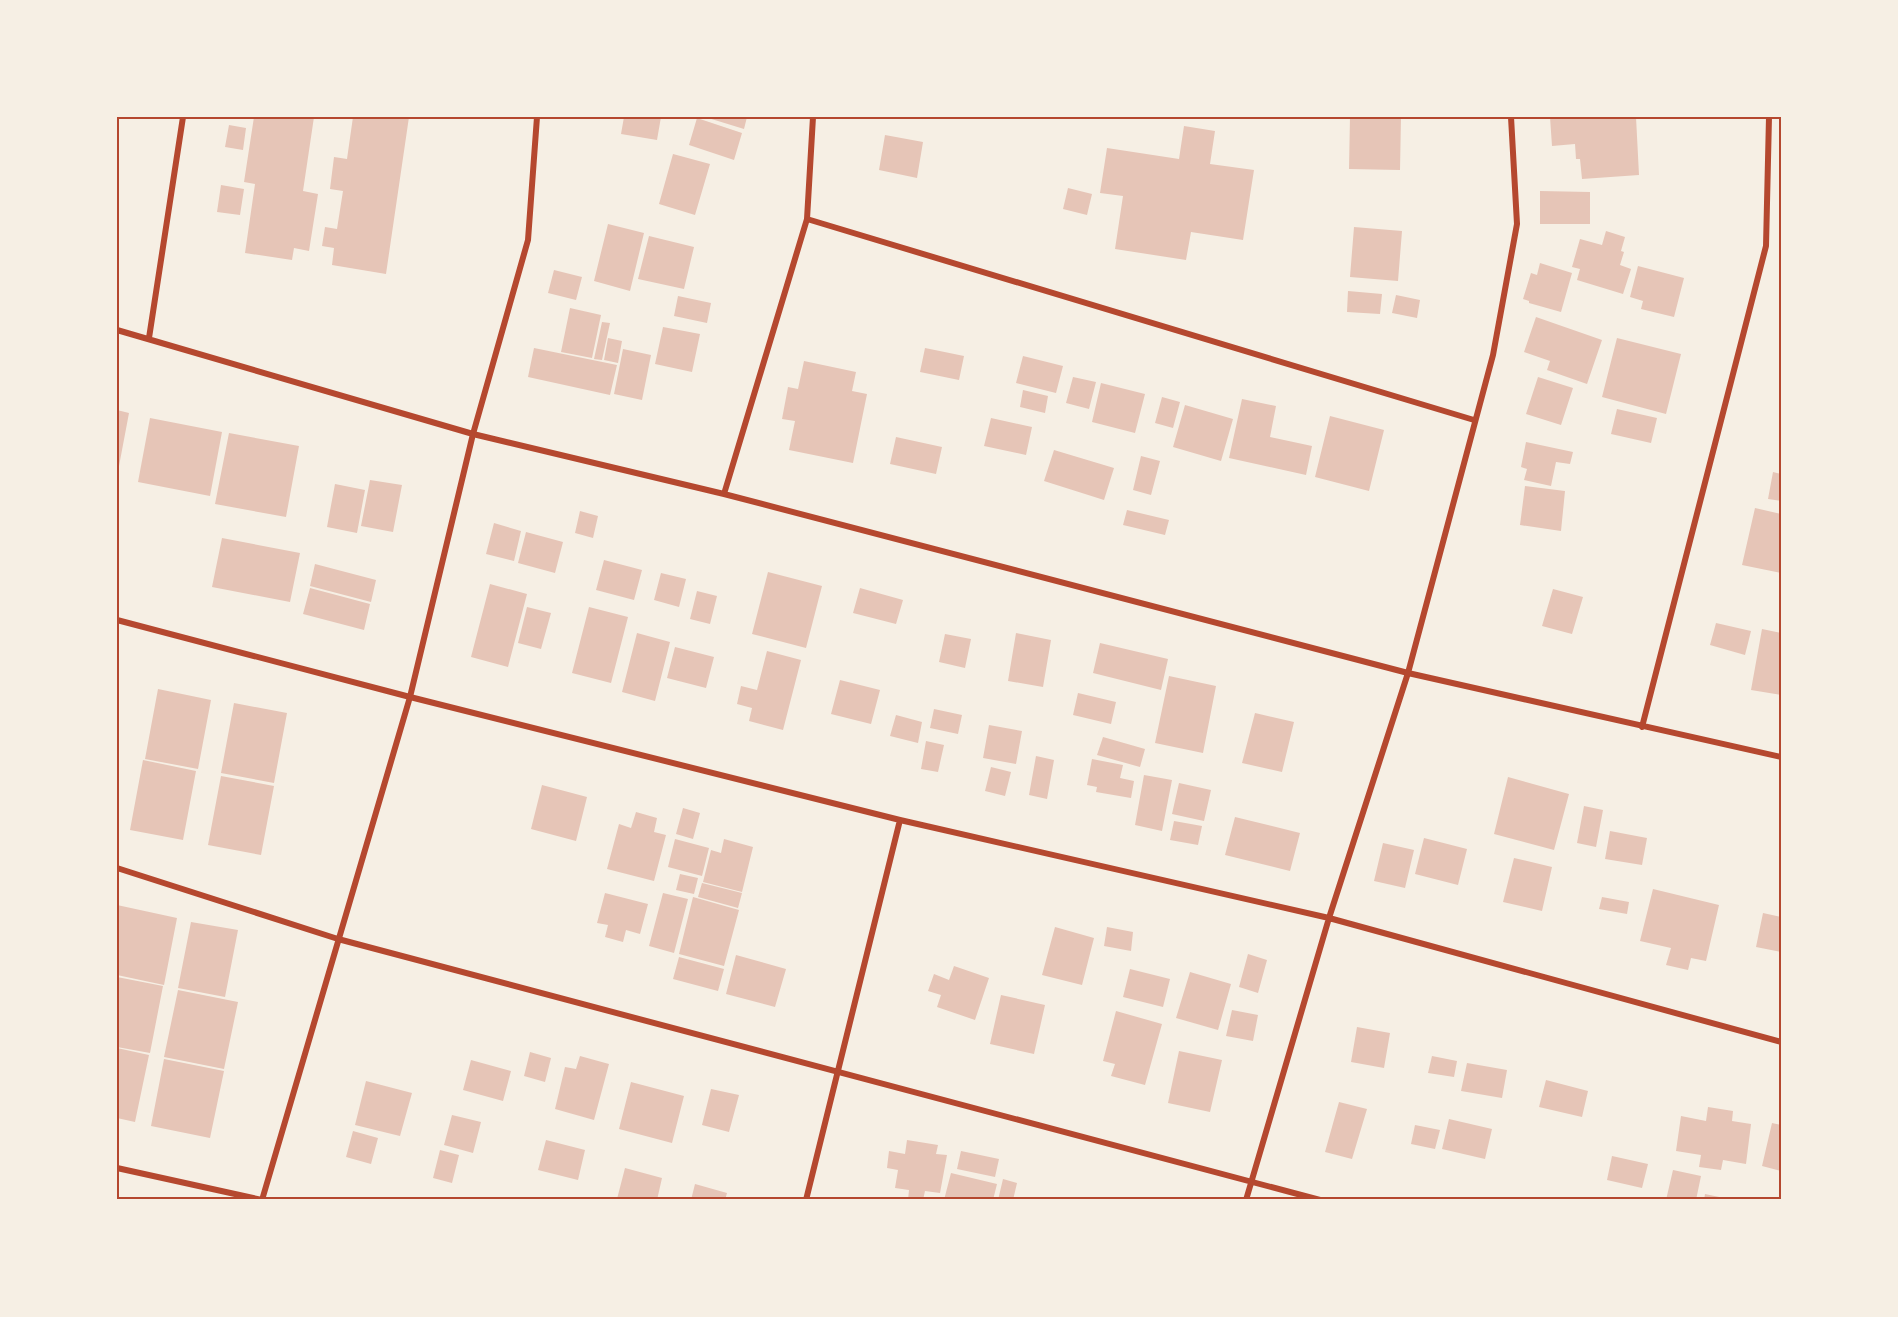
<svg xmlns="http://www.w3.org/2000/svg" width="1898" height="1317" viewBox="0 0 1898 1317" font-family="Commissioner,sans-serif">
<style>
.building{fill:#e6c5b7}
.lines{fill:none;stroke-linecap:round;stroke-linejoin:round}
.minor{stroke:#b5482f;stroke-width:6}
.neatline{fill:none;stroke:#b5482f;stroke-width:2}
</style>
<rect width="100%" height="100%" fill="#f6efe4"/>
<path class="building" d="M254,117H314L303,191L318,194L309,251L294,248L292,260L245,253L255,184L244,182Z
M353,117H409L386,274L332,265L334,248L322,246L325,227L337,229L343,191L330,189L334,157L347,159Z
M624,117H661L657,140L621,134Z
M705,117H747L744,129Z
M1350,117H1401L1400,170L1349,169Z
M1550,117H1636L1639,175L1582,179L1580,159H1576L1575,144L1552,146Z
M697,118L742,133L734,160L689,145Z
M229,125L246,128L243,150L225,147Z
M1184,126L1215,131L1210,164L1254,170L1243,240L1191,232L1186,260L1115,249L1123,196L1100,193L1107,148L1179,159Z
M885,135L923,142L917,178L879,170Z
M673,154L710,164L695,215L659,204Z
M221,185L244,189L240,215L217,212Z
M1068,188L1092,194L1087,215L1063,209Z
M1540,191L1590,192V224H1540Z
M608,224L644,233L630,291L594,281Z
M1354,227L1402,231L1398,281L1350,277Z
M1606,231L1625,237L1621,251L1624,252L1620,265L1631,269L1623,294L1577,280L1580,269L1572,267L1580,239L1602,245Z
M649,236L694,247L684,289L638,279Z
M1540,263L1572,273L1561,312L1529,303V301L1523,299L1531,273L1537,275Z
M1638,266L1684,278L1674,317L1641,309L1643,301L1630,297Z
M554,270L582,277L576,300L548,293Z
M1348,291L1382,294L1380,314L1347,312Z
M1396,295L1420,300L1417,318L1392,313Z
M678,296L711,303L707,323L674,316Z
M570,308L601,315L592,358L561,352Z
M1536,317L1602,340L1587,384L1547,370L1550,361L1524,352Z
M602,322L610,323L602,360L594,359Z
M663,327L700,334L692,372L655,364Z
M608,338L622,341L618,363L604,360Z
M1617,338L1681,354L1666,414L1602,397Z
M534,348L617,365L610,395L528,377Z
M925,348L964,356L959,380L920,372Z
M623,349L651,355L642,400L614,394Z
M1023,356L1063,366L1056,393L1016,383Z
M804,361L856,372L852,391L867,394L853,463L789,450L795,421L782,419L788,387L798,389Z
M1073,377L1096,382L1089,409L1066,403Z
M1538,377L1573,388L1561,425L1526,414Z
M1101,383L1145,394L1135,433L1092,422Z
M1023,390L1048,396L1045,413L1020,407Z
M1162,397L1180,402L1173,428L1155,423Z
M1242,399L1276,406L1270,437L1312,446L1306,475L1229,458Z
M1185,405L1233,419L1221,461L1173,447Z
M1617,409L1657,418L1651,443L1611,434Z
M117,410L129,413L119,466L117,465Z
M1330,416L1384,430L1369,491L1315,477Z
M150,418L222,432L210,496L138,482Z
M991,418L1032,427L1026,455L984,446Z
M229,433L299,446L286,517L215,504Z
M896,437L942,447L936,474L890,464Z
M1526,442L1573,452L1570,464L1556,462L1551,486L1524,480L1527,469L1521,467Z
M1054,450L1114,468L1104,500L1044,481Z
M1141,456L1160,461L1151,495L1133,490Z
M1773,472L1781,474V501L1768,499Z
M370,480L402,485L393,532L361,526Z
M335,484L365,490L357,533L327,527Z
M1525,486L1565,491L1561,531L1520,525Z
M1755,508L1781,514V573L1742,565Z
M1127,510L1169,520L1165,535L1123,525Z
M580,511L598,516L593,538L575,533Z
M494,523L521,531L514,561L486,554Z
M526,532L563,542L555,573L518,563Z
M222,538L300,553L290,602L212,587Z
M604,560L642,570L634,600L596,590Z
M315,564L376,580L371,602L310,586Z
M768,572L822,586L806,648L752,634Z
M661,573L686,579L679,607L654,600Z
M490,584L527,594L508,667L471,657Z
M310,588L370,604L364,630L303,614Z
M860,588L903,600L896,624L853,613Z
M1553,589L1583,597L1572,634L1542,626Z
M697,591L717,596L710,624L690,619Z
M527,607L551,613L541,649L518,643Z
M589,607L628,617L611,683L572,673Z
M1716,623L1751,631L1745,655L1710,645Z
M1762,629L1781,633V695L1751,690Z
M637,633L670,642L655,701L622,692Z
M1016,633L1051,640L1043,687L1008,681Z
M945,634L971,639L965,668L939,662Z
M1100,643L1168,659L1161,690L1093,673Z
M675,647L714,657L706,688L667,678Z
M767,651L801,660L783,730L749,721L752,708L737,704L741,686L757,690Z
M1169,676L1216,686L1203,753L1155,743Z
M840,680L880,690L871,724L831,714Z
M158,689L211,700L198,769L145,759Z
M1078,693L1116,702L1111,724L1073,715Z
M234,703L287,713L274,783L221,773Z
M934,709L962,715L958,734L930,728Z
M1255,713L1294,722L1282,772L1242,763Z
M896,715L922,722L918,743L890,736Z
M989,725L1022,731L1016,764L983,758Z
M1103,737L1145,749L1140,767L1097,755Z
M926,741L944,745L938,772L921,769Z
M1036,756L1054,760L1047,799L1029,795Z
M1092,759L1123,765L1120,778L1134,781L1131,798L1096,792L1097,787L1087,785Z
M143,760L196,771L183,840L130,830Z
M991,767L1011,772L1005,796L985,791Z
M1144,775L1172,780L1162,831L1135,825Z
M221,776L274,786L261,855L208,845Z
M1508,777L1569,794L1554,850L1494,834Z
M1179,783L1211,790L1204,821L1172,814Z
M542,785L587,797L576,841L531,829Z
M1584,806L1603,810L1596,847L1577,843Z
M683,808L700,813L693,839L676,834Z
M636,812L657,818L654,832L666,835L654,881L607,869L619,824L631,828Z
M1235,817L1300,833L1290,871L1225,855Z
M1174,821L1202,826L1198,845L1170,840Z
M1610,831L1647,838L1642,865L1605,859Z
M1424,838L1467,849L1458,885L1415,874Z
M675,839L709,848L702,876L668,867Z
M724,839L753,847L742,892L703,882L711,850L721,853Z
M1383,843L1414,850L1405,888L1374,881Z
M1514,858L1552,867L1542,911L1503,902Z
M680,874L698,878L694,894L676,890Z
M702,883L742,893L738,908L698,897Z
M1653,889L1719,905L1706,961L1691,958L1688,970L1666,965L1671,948L1640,941Z
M605,893L648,904L640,934L626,930L623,942L605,937L608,925L597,923Z
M663,893L688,899L674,953L649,946Z
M693,897L739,910L724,966L679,954Z
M1602,897L1629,902L1627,914L1599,909Z
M117,905L177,918L164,985L117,975Z
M1763,913L1781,917V952L1756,947Z
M191,922L238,930L225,997L178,988Z
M1055,927L1094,938L1082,985L1042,975Z
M1107,927L1133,932L1131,951L1104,946Z
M1248,954L1267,960L1258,993L1239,987Z
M736,955L786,969L775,1007L726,994Z
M679,957L724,969L718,991L673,979Z
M954,966L989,978L975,1020L937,1007L941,995L928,991L934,974L949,980Z
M1130,969L1170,979L1163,1007L1123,997Z
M1190,972L1231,984L1218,1030L1176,1018Z
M117,977L163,986L150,1053L117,1047Z
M178,990L238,1002L224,1069L164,1057Z
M1001,995L1045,1005L1034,1054L990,1044Z
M1232,1010L1258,1015L1253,1041L1226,1036Z
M1116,1011L1162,1024L1145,1085L1111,1076L1115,1064L1103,1061Z
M1357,1027L1390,1033L1384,1068L1351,1062Z
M117,1048L149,1055L135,1122L117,1118Z
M1179,1051L1222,1060L1210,1112L1168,1103Z
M530,1052L551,1058L545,1082L524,1076Z
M580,1056L609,1064L594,1120L555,1109L565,1067L576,1069Z
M1432,1056L1457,1061L1454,1077L1428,1073Z
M164,1059L224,1071L210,1138L151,1126Z
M471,1060L511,1071L503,1101L463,1090Z
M1467,1063L1507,1070L1502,1098L1461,1091Z
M1546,1080L1588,1091L1582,1117L1539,1107Z
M366,1081L412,1093L400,1136L355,1125Z
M631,1082L684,1096L672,1143L619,1129Z
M711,1089L739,1095L729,1132L702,1125Z
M1339,1102L1367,1109L1352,1159L1325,1152Z
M1708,1107L1733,1111L1732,1121L1751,1124L1746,1164L1723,1160L1721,1170L1699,1167L1701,1155L1676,1151L1681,1116L1706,1121Z
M452,1115L481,1122L473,1153L444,1145Z
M1449,1119L1492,1129L1485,1159L1442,1149Z
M1772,1123L1781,1125V1171L1762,1166Z
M1415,1125L1440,1130L1435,1149L1411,1144Z
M353,1131L378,1138L371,1164L346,1157Z
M546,1140L585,1150L578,1180L538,1170Z
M907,1140L938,1145L936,1154L947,1155L940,1193L925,1191L923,1200H908L909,1190L895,1188L898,1170L887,1168L889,1151L905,1154Z
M440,1150L459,1155L452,1183L433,1178Z
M961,1151L999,1159L995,1177L957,1169Z
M1612,1156L1648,1164L1642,1188L1607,1180Z
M625,1168L662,1178L657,1200L617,1199Z
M1673,1170L1701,1176L1696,1200H1666Z
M951,1173L997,1184L993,1200H944Z
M1003,1179L1017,1183L1013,1200H998Z
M695,1184L727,1193L725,1200H691Z
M1705,1194L1724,1198L1723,1200H1704Z"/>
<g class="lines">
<path class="minor" d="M807,219L1474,420
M117,330L473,434L724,494L1408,673L1781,757
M149,338L183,117
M724,494L807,219L813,117
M117,620L410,697L900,820L1329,918L1781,1042
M1642,727L1766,246L1769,117
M117,868L338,939L1320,1200
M117,1168L262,1200
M262,1200L410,697L473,434L528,240L537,117
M806,1200L900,820
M1246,1200L1329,918L1408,673L1493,355L1517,224L1511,117"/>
</g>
<rect width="1898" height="1317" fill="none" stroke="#f6efe4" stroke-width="237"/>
<rect x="118" y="118" width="1662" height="1080" class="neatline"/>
</svg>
